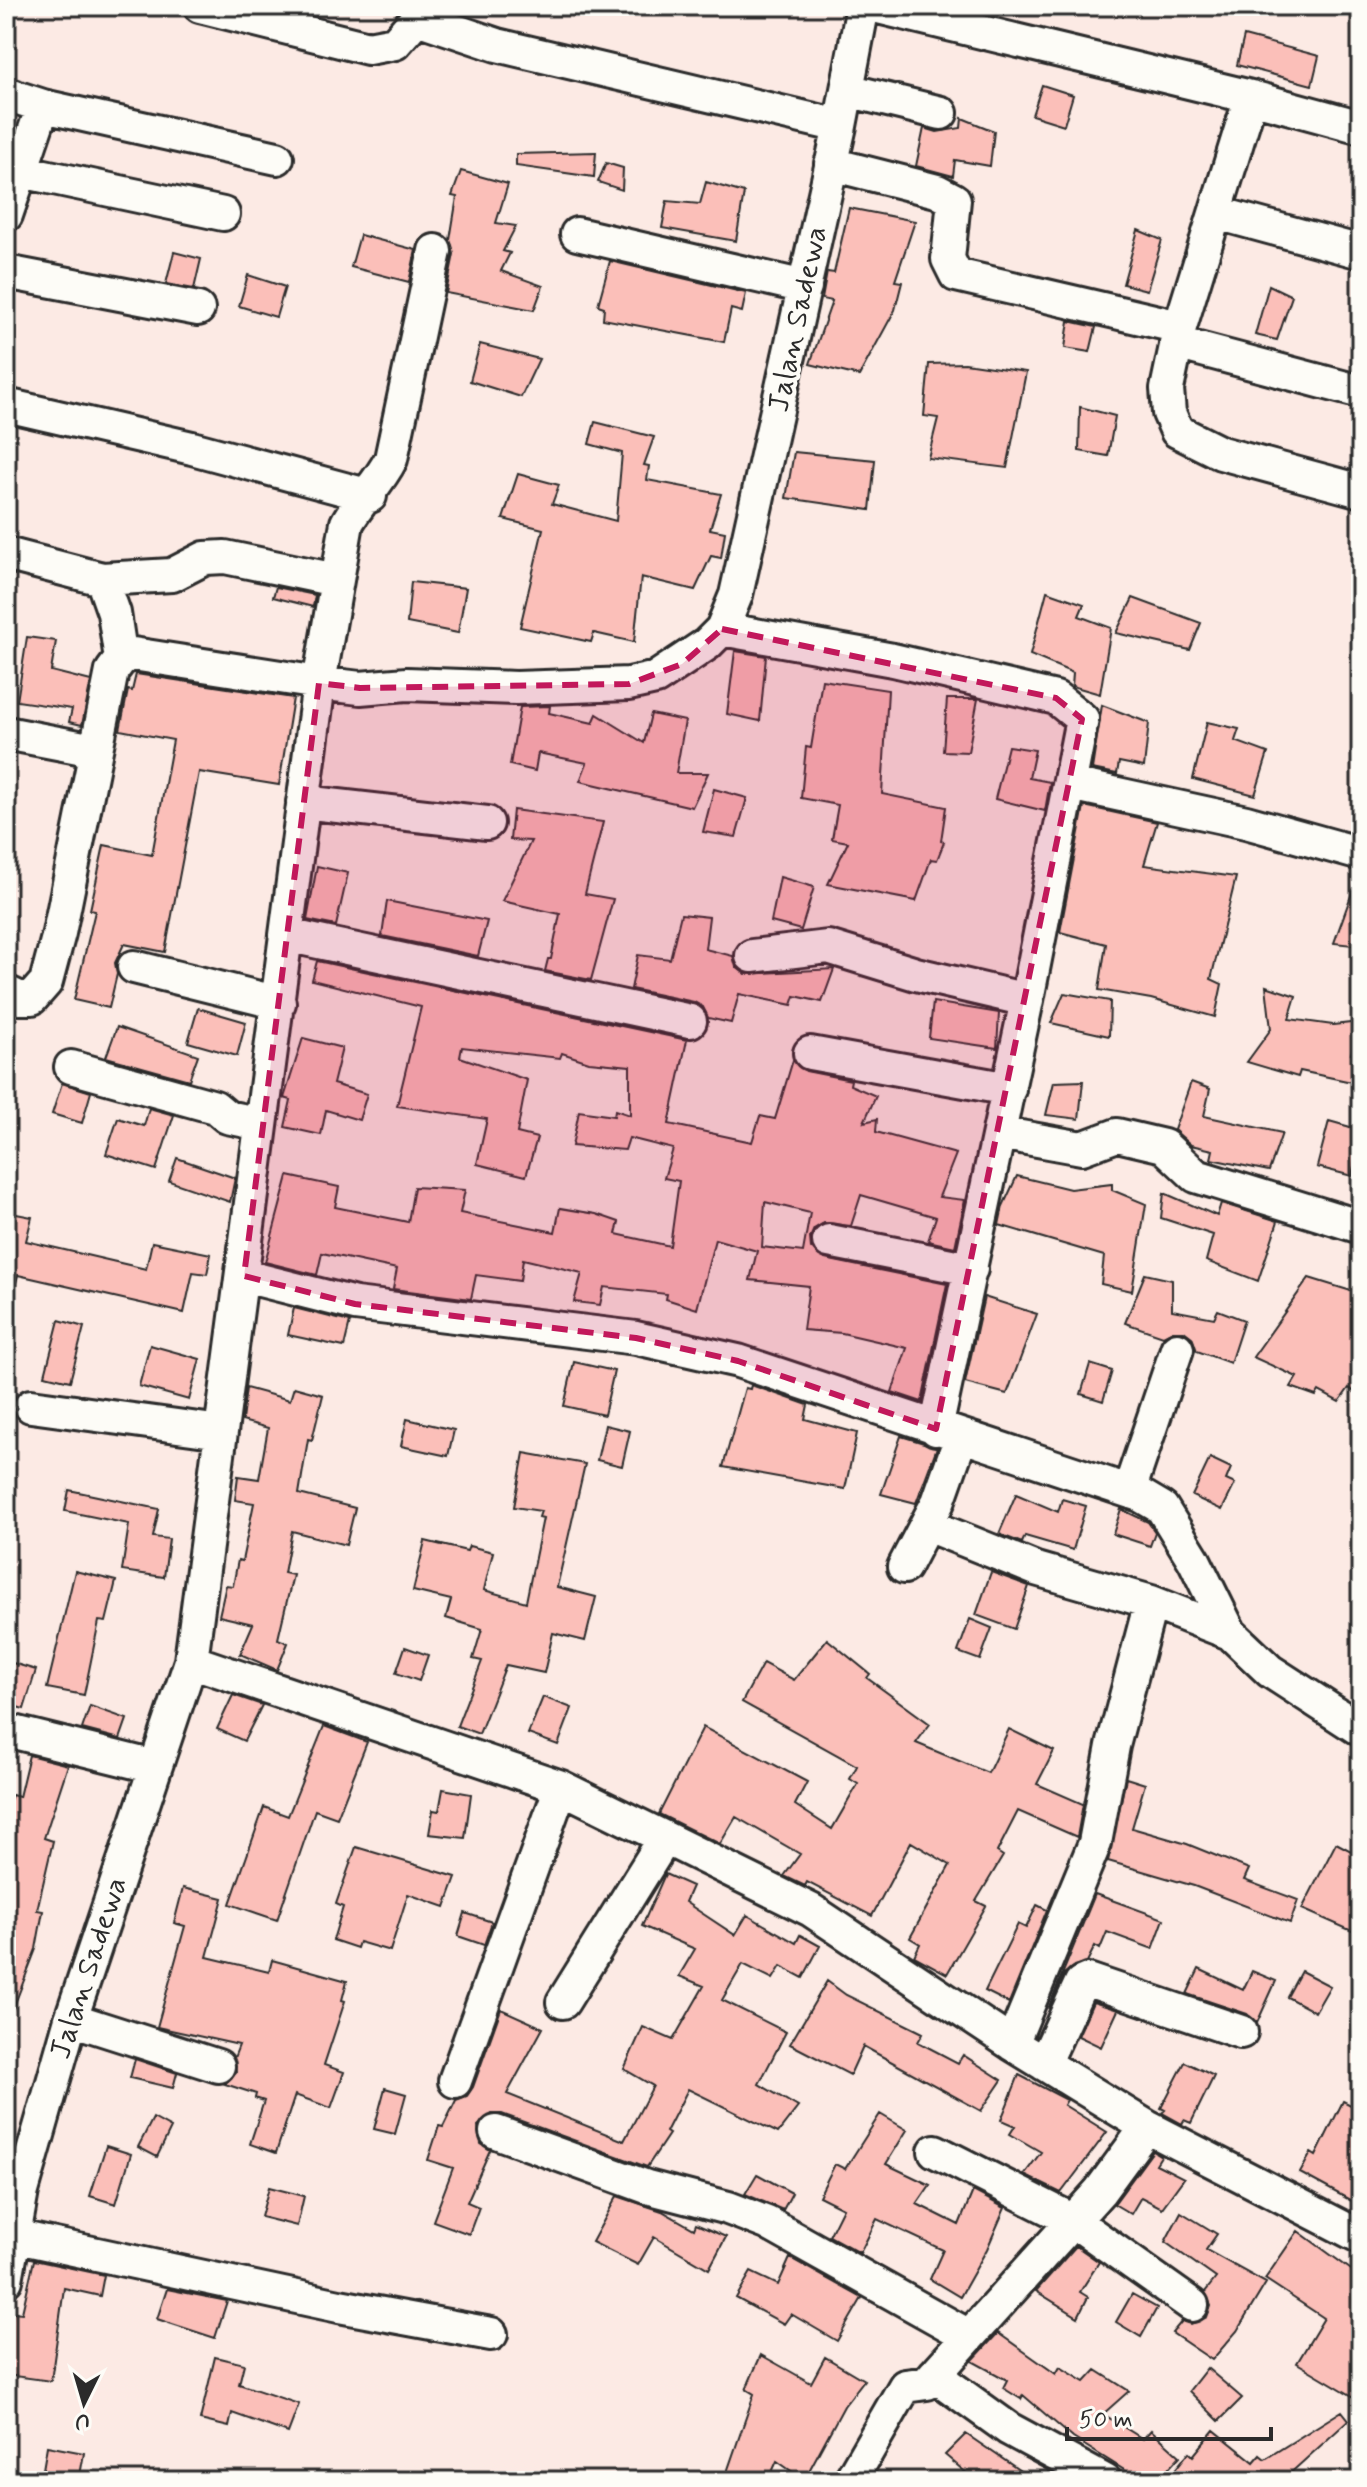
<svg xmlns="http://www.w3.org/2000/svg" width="1367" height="2487" viewBox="0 0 1367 2487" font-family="Mynerve,sans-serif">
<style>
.building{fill:#fbbfb9;stroke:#2b2b2b;stroke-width:2;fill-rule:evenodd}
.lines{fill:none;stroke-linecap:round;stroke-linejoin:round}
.minor-casing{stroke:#2b2b2b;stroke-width:38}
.minor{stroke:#fdfcf7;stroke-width:32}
.marked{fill:#c2185b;fill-opacity:0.2;stroke:#c2185b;stroke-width:6;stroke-dasharray:16 10;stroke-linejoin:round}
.labels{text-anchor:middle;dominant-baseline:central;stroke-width:8;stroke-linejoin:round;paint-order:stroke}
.street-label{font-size:30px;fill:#2b2b2b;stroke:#fdfcf7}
</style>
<rect width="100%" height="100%" fill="#fceae4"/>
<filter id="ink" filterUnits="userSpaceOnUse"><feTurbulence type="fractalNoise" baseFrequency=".0125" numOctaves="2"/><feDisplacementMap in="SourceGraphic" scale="16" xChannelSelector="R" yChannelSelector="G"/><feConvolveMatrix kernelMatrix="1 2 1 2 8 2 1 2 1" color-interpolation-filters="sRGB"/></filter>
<g filter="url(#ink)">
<path class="building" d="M1244,36L1319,56L1312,85L1237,65Z
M1042,85L1073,95L1064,125L1032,115Z
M962,118L994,131L990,166L955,160L953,176L916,166L924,128L937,132L961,128Z
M596,152L594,177L516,166V154Z
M606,163L623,168L622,190L598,182Z
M461,171L508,184L496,223L516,226L503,251L510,253L501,271L543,286L534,310L446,293L454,254L450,240L457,197L452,196Z
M706,182L744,193L736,241L662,228L667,201L700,204Z
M849,208L915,221L895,281L902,282L895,310L859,376L810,364L832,301L822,299L824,288L827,272L834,273Z
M1138,230L1162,240L1147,290L1123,284Z
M360,235L416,250L409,282L351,267Z
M174,252L201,259L194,289L166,284Z
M610,261L746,293L742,312L731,309L724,342L603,319L604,307L598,305Z
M248,275L285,287L276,317L239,306Z
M1269,285L1292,296L1277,340L1255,335Z
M1069,321L1096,327L1090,352L1065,348Z
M480,344L539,359L521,397L470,381Z
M965,363L1026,372L1007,468L928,458L938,418L924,416L929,364Z
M1080,407L1115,416L1108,456L1079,451Z
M595,422L654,437L644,465L649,466L647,480L721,494L710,529L725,532L721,558L711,556L695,590L641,577L634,642L594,633L591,642L520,627L543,529L503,519L518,474L559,485L552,504L616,521L622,453L589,444Z
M794,452L875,460L870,510L786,498Z
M411,582L466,588L458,633L407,623Z
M276,587L315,595L313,607L273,597Z
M1047,591L1084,604L1079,616L1111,628L1100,694L1072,686L1073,673L1030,655Z
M1133,598L1201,623L1190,650L1116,633Z
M27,637L56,641L51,671L91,681L82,725L69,722L72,709L17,701Z
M735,651L766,656L760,721L727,714Z
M136,674L293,698L279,785L199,772L165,952L124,944L115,963L117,974L109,1008L74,1000L95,911L90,910L104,845L152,855L173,740L120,730L128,690L132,691Z
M822,680L888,690L882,794L946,807L941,841L944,842L937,860L931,859L916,901L828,884L848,842L832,839L838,805L801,798L806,747L811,748Z
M947,699H978L968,752L943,751Z
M1102,705L1149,723L1144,767L1119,762L1117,774L1092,769Z
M550,706L549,713L593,723L597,714L644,743L651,714L685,721L676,773H708L692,807L580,781L587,763L538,753L535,771L510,765L520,707Z
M1207,722L1239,729L1235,741L1268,753L1255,795L1193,779Z
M1008,746L1035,750L1029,778L1050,782L1045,811L995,799Z
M714,789L747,798L736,837L703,832Z
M1084,806L1157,822L1144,865L1236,877L1211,979L1222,984L1215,1017L1151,999L1099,990L1106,944L1060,932Z
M513,810L603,822L585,894L613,899L591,980L545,971L548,959H551L560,914L502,901L531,841L510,840Z
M317,866L348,873L336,926L307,920Z
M1358,876L1361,946L1334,943Z
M780,877L814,887L801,930L771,922Z
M387,901L487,921L478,956L382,936Z
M681,914L709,917L705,949L733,956L736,967L745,974L834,969L822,1002L795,996L792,1005L739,994L731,1023L708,1018L703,1007L694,1002L631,989L638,955L670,959Z
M317,961L687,1040L669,1124L752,1142L760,1116L775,1119L793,1060L806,1071L851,1080L850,1085L876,1096L864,1122L877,1119L876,1132L956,1154L939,1197L965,1200L955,1247L928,1241L936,1217L861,1195L851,1226L824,1223L814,1229L810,1238L811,1248L825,1259L947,1284L922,1402L892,1392L907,1348L842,1333L803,1330L809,1286L750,1280L757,1251L715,1239L697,1309L666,1299L667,1294L604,1287L600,1305L574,1302L582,1273L523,1259L520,1281L476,1275L471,1299L393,1289L397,1269L322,1253L317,1275L265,1262L288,1176L339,1187L335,1207L408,1222L414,1187L465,1190L460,1213L555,1232L560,1208L596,1214L619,1222L616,1234L670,1246L679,1181L664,1178L673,1149L629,1138L625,1150L572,1146L579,1111L614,1116L615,1110L630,1115V1066L589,1062L562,1053L560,1058L462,1047L460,1057L527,1080L517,1133L537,1138L526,1176L477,1164L487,1119L397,1106L421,1007L312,980ZM765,1202L810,1213L803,1252L762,1247Z
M1266,986L1296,996L1289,1019L1333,1025L1360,1022L1351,1054L1361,1056V1084L1300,1071L1298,1077L1247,1062L1271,1029Z
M1064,993L1110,1001L1109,1036L1051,1023Z
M933,1002L999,1013L997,1048L929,1038Z
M198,1008L246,1022L237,1056L188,1042Z
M117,1027L198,1055L189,1080L106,1057Z
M303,1038L342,1048L333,1084L367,1094L359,1120L326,1110L321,1135L285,1127L291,1100L284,1098Z
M1083,1081L1079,1119L1046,1115L1054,1082Z
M1191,1082L1210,1089L1204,1116L1282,1133L1269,1171L1211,1159L1213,1150L1191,1145L1174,1130Z
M62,1083L91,1092L82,1123L52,1114Z
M149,1108L174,1115L156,1170L106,1154L118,1118L144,1126Z
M1329,1121L1361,1130L1352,1176L1317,1167Z
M177,1158L235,1178L230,1202L169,1181Z
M1017,1176L1070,1189L1112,1184V1190L1146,1204L1132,1291L1101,1284L1104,1256L999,1225L1003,1206Z
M1164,1193L1217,1216L1221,1203L1278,1221L1258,1281L1206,1261L1213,1235L1161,1218Z
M6,1212L32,1217L26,1241L146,1269L152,1242L211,1254L207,1274L193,1272L184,1313L18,1275L14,1291L6,1290Z
M1145,1274L1172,1280V1310L1214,1318L1218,1310L1244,1320L1230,1363L1197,1351L1192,1337L1184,1331H1173L1163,1336L1125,1323Z
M1309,1278L1361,1294V1397L1349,1388L1339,1402L1319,1391L1316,1396L1291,1387L1297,1377L1253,1357Z
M984,1297L1037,1314L1007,1394L965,1383Z
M294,1308L350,1322L344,1347L288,1335Z
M59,1320L84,1327L70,1381L45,1375Z
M150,1345L200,1359L189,1400L139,1386Z
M574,1362L614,1371L604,1415L564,1406Z
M1090,1364L1112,1371L1103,1401L1081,1394Z
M751,1385L808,1405L805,1419L857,1433L845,1489L723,1467L745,1388L750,1389Z
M294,1387L323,1395L312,1440L308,1439L299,1494L355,1508L346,1545L292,1531L284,1573L293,1575L278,1639L288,1643L277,1670L240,1654L253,1624L219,1616L226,1585L233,1586L238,1560L242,1561L254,1503L235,1500L238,1476L259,1479L268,1428L242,1421L246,1388L290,1400Z
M407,1419L454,1430L448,1456L401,1446Z
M605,1425L630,1431L622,1466L597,1460Z
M901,1436L937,1447L916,1503L881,1494Z
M524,1453L585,1464L557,1587L596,1597L585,1641L553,1633L544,1673L506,1665L479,1734L457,1726L482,1661L473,1659L482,1629L446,1618L451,1600L413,1591L425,1541L467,1551L469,1546L493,1552L484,1590L526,1602L543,1518L539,1517L541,1511L514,1507Z
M1210,1458L1231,1468L1226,1480L1235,1484L1222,1510L1192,1496Z
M69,1490L159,1509L153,1537L169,1539L164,1577L122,1571L129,1524L65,1511Z
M1016,1494L1058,1512L1062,1499L1086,1506L1073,1550L1025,1536L1022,1543L999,1534Z
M1121,1509L1148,1522L1155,1532L1150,1546L1113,1534Z
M75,1571L116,1581L106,1622L99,1621L84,1695L47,1688Z
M991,1572L1029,1586L1014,1629L976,1615Z
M970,1619L992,1628L980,1660L958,1652Z
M827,1639L870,1674L867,1678L930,1724L916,1743L988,1773L1009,1729L1054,1751L1037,1784L1083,1804L1077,1837L1018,1811L997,1852L1003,1856L976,1901L986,1906L947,1974L914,1956L920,1944L910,1938L950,1865L911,1842L872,1916L807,1882L805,1886L784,1876L800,1854L736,1817L720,1844L659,1814L703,1727L807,1782L795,1805L832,1829L858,1784L850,1779L857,1766L742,1702L763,1663L794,1680Z
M405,1647L428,1655L419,1681L396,1673Z
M6,1661L36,1670L24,1709L6,1704Z
M233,1695L262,1705L244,1741L217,1729Z
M543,1697L572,1708L558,1745L528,1734Z
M90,1706L127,1719L120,1739L82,1729Z
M324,1726L367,1742L337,1818L315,1810L277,1920L230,1904L264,1807L288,1816Z
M29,1755L68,1765L44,1838L53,1841L37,1910L43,1911L36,1949L9,2019H6V1811L12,1795L19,1797Z
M1126,1778L1145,1784L1132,1828L1187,1844L1249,1869L1244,1880L1298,1900L1290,1923L1194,1886L1108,1861Z
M443,1789L471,1794L465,1838L429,1834L433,1810L439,1811Z
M1336,1843L1361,1856V1935L1302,1909Z
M356,1847L456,1877L445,1907L408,1894L390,1951L359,1942L357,1948L333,1940L343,1907L336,1904Z
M665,1874L692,1886L685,1902L735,1935L747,1915L796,1943L800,1935L820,1946L803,1978L781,1966L773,1979L743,1964L722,2000L786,2032L759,2084L798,2107L778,2133L688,2089L666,2132L669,2134L647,2167L502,2114H492L478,2126L481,2144L490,2150L467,2202L479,2207L469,2234L433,2221L453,2168L428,2160L439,2126L443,2127L456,2100L467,2096L473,2087L501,2009L543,2028L507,2094L624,2141L653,2086L624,2069L643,2027L673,2040L704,1986L679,1976L695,1949L642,1926Z
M183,1888L223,1898L207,1957L269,1972L272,1960L347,1981L342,2000L345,2001L324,2065L344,2072L331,2108L295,2095L276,2153L250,2144L264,2101L255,2098L256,2094L225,2084L236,2072L234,2058L239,2045L157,2027L185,1926L174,1923Z
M1095,1894L1164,1919L1153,1949L1107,1932L1100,1949L1095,1946L1087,1962L1074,1966L1064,1974L1048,2009Z
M1037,1905L1047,1910L1009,2003L985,1991L1018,1924L1026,1928Z
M465,1913L492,1922L484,1945L458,1936Z
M1199,1969L1243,1990L1252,1971L1276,1981L1257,2023L1247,2014L1187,1994Z
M1301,1971L1330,1986L1315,2012L1287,1997Z
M827,1981L846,1995L923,2033L918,2042L958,2063L963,2055L1002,2080L981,2111L863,2046L850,2075L790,2044Z
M1093,2002L1118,2010L1101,2047L1078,2036Z
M135,2059L177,2073L173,2088L130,2078Z
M1185,2062L1214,2076L1191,2123L1184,2120L1182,2124L1162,2113L1165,2110L1161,2108Z
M1019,2075L1067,2100L1064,2105L1107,2132L1061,2193L1024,2175L1041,2152L1010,2134L1015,2126L1001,2120Z
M385,2088L406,2094L395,2134L374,2129Z
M1343,2101L1361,2110V2206L1300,2173L1311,2153L1316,2156Z
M880,2114L907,2130L886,2164L930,2185L917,2204L959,2225L973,2191L1005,2208L987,2249L960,2297L930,2279L943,2250L877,2219L860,2253L829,2236L843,2208L819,2196L835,2164L845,2169Z
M153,2118L171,2128L157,2157L138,2147Z
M106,2146L131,2154L116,2204L90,2196Z
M1153,2151L1161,2156L1156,2164L1184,2178L1162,2208L1141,2197L1131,2214L1114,2204Z
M757,2174L792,2193L783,2210L745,2194Z
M269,2187L304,2196L297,2226L261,2217Z
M617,2196L662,2211L694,2229L696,2224L726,2237L709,2269L654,2237L638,2265L592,2242Z
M1181,2212L1217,2234L1206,2250L1266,2283L1237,2331L1212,2360L1172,2333L1182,2321L1191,2324L1207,2317L1211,2306L1205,2292L1216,2278L1165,2242Z
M1298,2231L1361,2277V2401L1297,2363L1324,2318L1265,2279Z
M1076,2246L1099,2262L1080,2292L1088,2297L1078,2317L1036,2291Z
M790,2258L862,2298L837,2341L791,2314L784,2324L736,2298L751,2272L778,2285Z
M34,2260L104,2275L100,2296L64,2288L51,2381L6,2375L13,2312L22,2313Z
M167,2289L227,2301L215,2338L157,2319Z
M1132,2294L1157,2308L1141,2337L1116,2322Z
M998,2333L1056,2374L1060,2367L1085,2382L1096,2370L1129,2391L1103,2414L1143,2439L1151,2430L1180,2456L1157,2481H1142L1073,2438L1023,2395L1021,2399L1003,2388L1007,2380L972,2361Z
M761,2355L811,2383L825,2357L864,2380L844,2406L804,2480L777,2461L768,2481H724L754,2394L746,2389Z
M215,2357L244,2364L239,2384L299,2404L288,2433L232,2413L229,2427L200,2420Z
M1207,2368L1242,2398L1219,2421L1189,2391Z
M1342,2411L1349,2420L1285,2478L1288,2481H1166L1189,2452L1193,2456L1214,2430L1254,2462L1260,2455L1265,2459Z
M966,2434L1035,2481H976L945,2455Z
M47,2446L84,2453L79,2481H41Z"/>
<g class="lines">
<g class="minor-casing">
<path id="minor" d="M200,6L368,48L395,43L417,18L497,45L840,126
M874,6L1251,97L1361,127
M847,90L941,113
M6,94L43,106
M1251,97L1180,327L1167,389L1169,413L1177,431L1221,453L1361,491
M831,164L937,191L954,200L948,259L956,275L1180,327
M21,171L43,106L277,158
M1217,213L1361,252
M6,215L21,171L223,214
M577,234L805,287
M6,272L198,309
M1176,343L1361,392
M6,405L192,448L370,496
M6,554L102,579L114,613L121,659
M102,579L172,575L205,558L225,557L336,580
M722,629L893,660L1056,698L1082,719L1027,1000L936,1429
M6,733L94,750
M1071,784L1246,822L1361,854
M303,802L487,823
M286,935L690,1021
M752,956L828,947L916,974L1027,1000
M134,967L279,1003
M6,992L19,998H32L46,982L59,933L112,671L121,659L133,654L152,657L319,683L347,523C360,500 379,483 391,459L435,251
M810,1053L1009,1089
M71,1067L215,1107L227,1117L261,1124
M999,1133L1082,1148L1117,1135L1164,1146L1196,1176L1361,1227
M829,1241L971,1269
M244,1276L355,1304L636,1338L738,1361L1140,1495L1162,1508L1194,1560L1230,1633L1270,1671L1361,1730
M31,1406L221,1432
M1129,1491L1177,1349
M927,1525L1036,1569L1151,1602L1230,1633
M904,1567L938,1502L961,1437
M191,1661L561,1787L665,1838L811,1910L1012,2044L1147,2127L1361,2237
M6,1730L155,1767
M563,2002L665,1838
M71,2019L218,2066
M1012,2044L1095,1843L1113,1746L1151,1602
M1044,2064L1081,1983L1088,1980L1241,2032
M455,2081L561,1787
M496,2132L647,2187L728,2208L767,2223L967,2335
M935,2151L1072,2220L1192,2305
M13,2236L339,2306L491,2334
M6,2280L22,2191L71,2019L191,1661L319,683L360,688L407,684L516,688L629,684L656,678L707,644L722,629L736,595L840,126L863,6
M934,2375L1009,2429L1105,2481
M850,2481L905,2386L927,2383L1100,2191L1147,2127"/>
</g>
<use href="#minor" class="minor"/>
</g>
</g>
<path class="marked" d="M722,629L1056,698L1082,719L936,1429L738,1361L636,1338L355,1304L244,1276L319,683L360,688L629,684L682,664Z"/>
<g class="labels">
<g class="street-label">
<text transform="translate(798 319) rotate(-78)">Jalan Sadewa</text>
<text transform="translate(89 1968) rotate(-72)">Jalan Sadewa</text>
</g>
</g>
<rect width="1367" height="2487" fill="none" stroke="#fdfcf7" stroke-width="32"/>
<rect x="16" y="16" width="1335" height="2455" fill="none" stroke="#2b2b2b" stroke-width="3" filter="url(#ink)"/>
<g transform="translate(84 2403) rotate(185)" stroke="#fdfcf7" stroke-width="6" paint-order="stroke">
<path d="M0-6L14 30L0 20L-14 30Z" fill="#2b2b2b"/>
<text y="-12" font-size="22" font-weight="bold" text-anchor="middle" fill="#2b2b2b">U</text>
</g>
<path d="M1067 2427v12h204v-12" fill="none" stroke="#2b2b2b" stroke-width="4"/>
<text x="1079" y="2427" font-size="24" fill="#2b2b2b" stroke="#fdfcf7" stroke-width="6" paint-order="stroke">50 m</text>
</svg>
